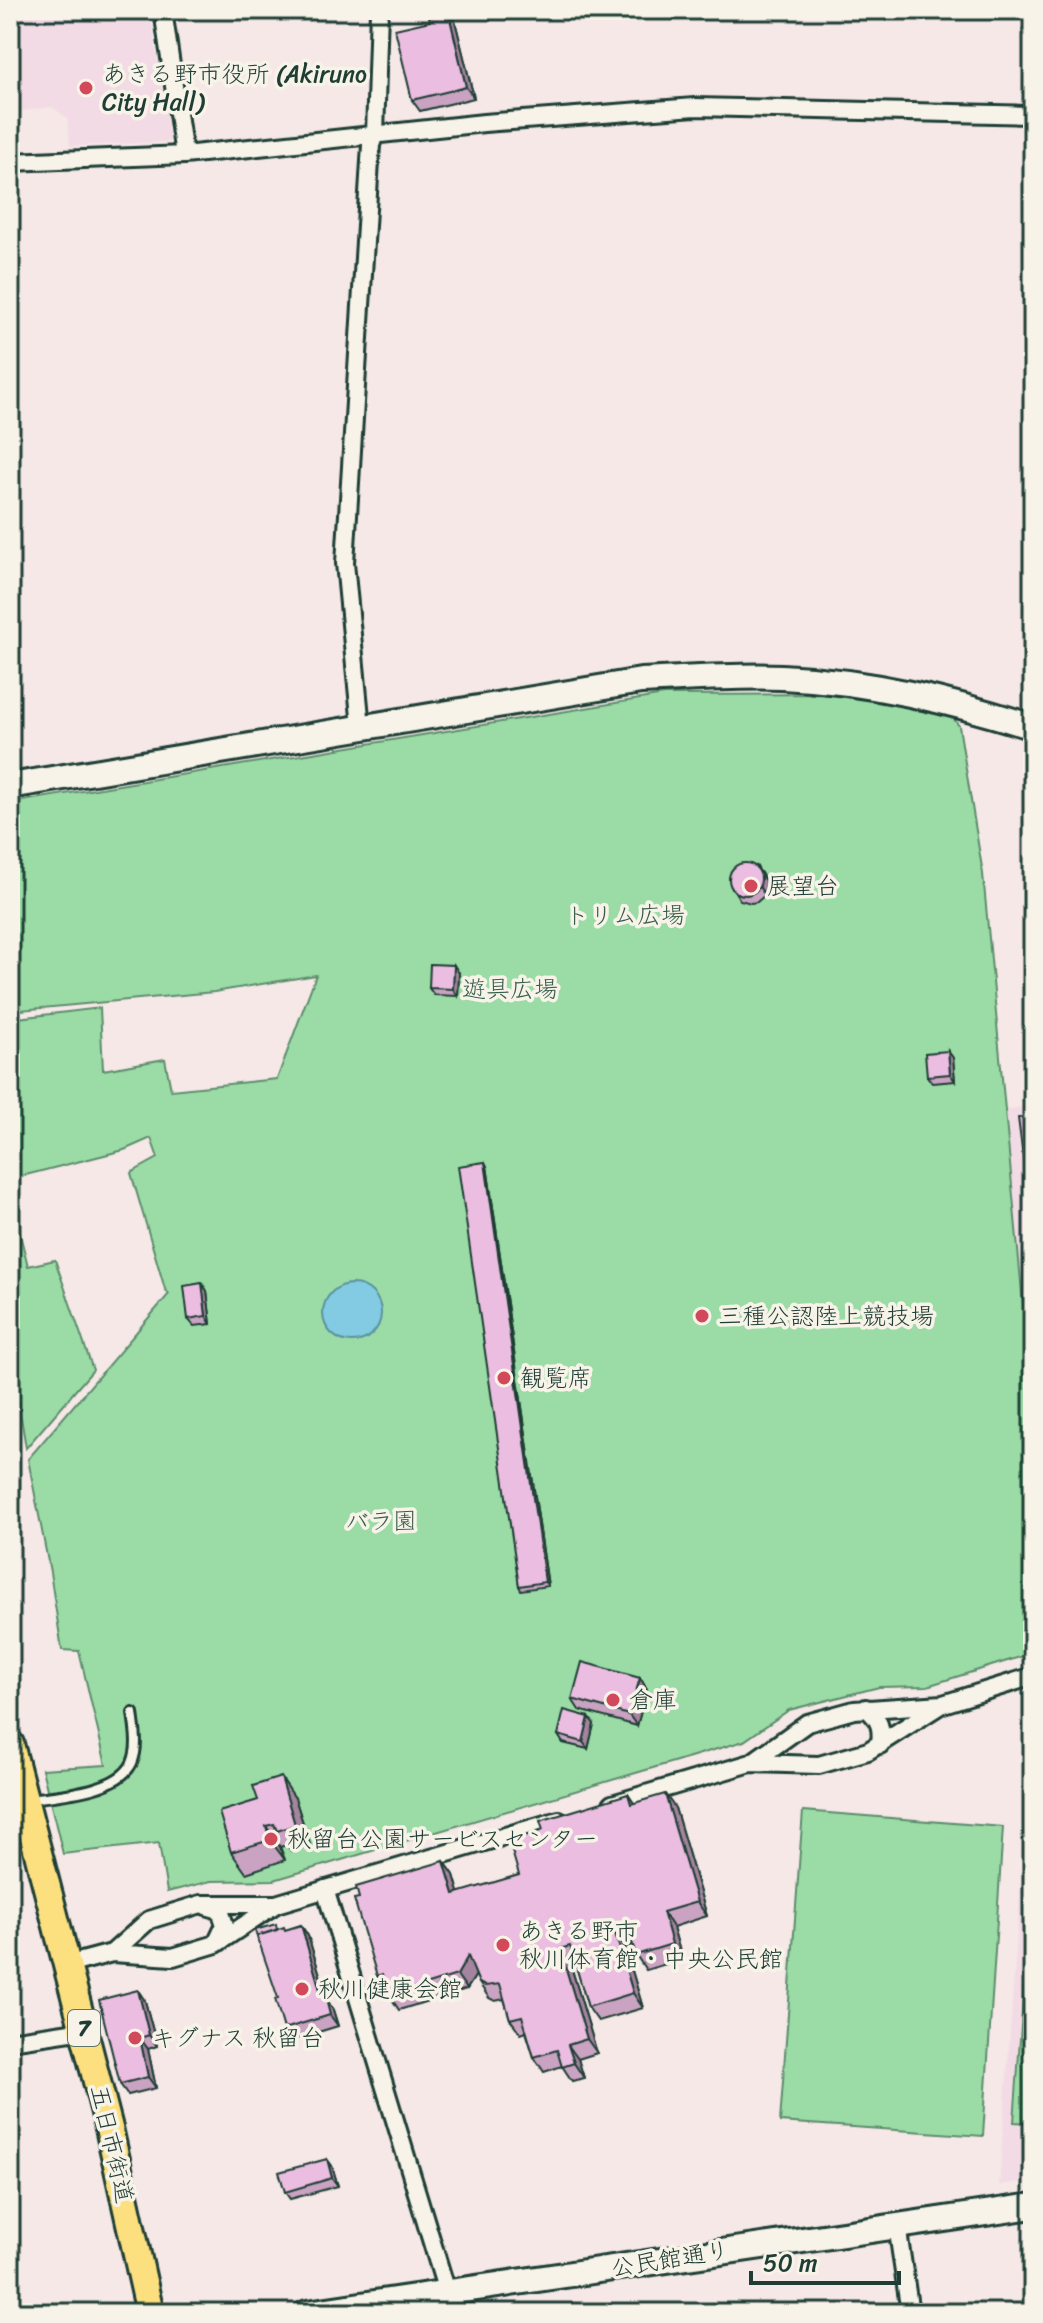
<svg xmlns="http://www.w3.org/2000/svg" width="1043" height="2323" viewBox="0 0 1043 2323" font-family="Sriracha,'Klee One',sans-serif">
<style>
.built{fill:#f2dbe5}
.green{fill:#9bdca6;stroke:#5d8c6d;stroke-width:2}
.water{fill:#82cbe2;stroke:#5a929c;stroke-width:2}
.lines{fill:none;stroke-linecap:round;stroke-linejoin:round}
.lane-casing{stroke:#1f3d34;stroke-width:14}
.street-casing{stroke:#1f3d34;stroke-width:22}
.secondary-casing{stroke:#1f3d34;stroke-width:30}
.primary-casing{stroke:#1f3d34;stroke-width:32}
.lane{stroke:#f7f3e8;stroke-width:8}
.street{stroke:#f7f3e8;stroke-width:16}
.secondary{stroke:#f7f3e8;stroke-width:24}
.primary{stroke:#fce080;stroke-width:26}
.wall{fill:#caa3c2;stroke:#1f3d34;stroke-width:2}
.shaded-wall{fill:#a4849e;stroke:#1f3d34;stroke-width:2}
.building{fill:#ebbde1;stroke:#1f3d34;stroke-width:2}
.poi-dot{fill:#d1495b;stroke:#f7f3e8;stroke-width:3}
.labels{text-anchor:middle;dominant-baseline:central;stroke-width:7;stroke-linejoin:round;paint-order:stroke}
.shield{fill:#f7f3e8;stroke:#60746a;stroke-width:2}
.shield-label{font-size:22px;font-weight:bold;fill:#1f3d34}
.poi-label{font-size:24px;fill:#1f3d34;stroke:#f7f3e8;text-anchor:start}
.park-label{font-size:24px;fill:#385d4b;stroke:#f7f3e8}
.street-label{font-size:24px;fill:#1f3d34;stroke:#f7f3e8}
</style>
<rect width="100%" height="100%" fill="#f5e8e7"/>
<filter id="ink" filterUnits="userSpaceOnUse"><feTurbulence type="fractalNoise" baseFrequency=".0125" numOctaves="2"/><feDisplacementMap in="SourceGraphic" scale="16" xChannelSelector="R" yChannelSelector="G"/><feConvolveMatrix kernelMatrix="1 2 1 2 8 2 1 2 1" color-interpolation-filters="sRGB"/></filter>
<g filter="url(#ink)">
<path class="built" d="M10,10H150L170,140L168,142L70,146L67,118L52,107L21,111L10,125Z
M1033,1105V1411L1005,1110Z
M1027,1797L1033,1798V2180L999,2185Z"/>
<path class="green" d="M843,694L950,714L959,726L983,874L1033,1411V1653L927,1686L879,1687L789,1710L744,1741L274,1880L211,1881L167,1892L159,1843L63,1854L42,1769L106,1765L79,1651L62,1650L50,1572L28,1459L169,1294L165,1289L131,1173L158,1158L151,1138L124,1150L10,1179V1019L100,1008L103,1070L165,1059L171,1090L277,1079L316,975L214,992L10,1011V803L664,695Z
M10,1195L28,1266L55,1260L93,1370L26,1448L10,1350Z
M803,1811L1003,1827L983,2136L780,2122Z
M1033,1861V2123L1014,2122Z"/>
<path class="water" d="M323 1313a29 29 0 1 1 58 0a29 29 0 1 1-58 0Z"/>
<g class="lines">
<g class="lane-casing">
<path id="lane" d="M29,1799C58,1795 118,1792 132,1763C139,1747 135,1730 133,1713"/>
</g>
<g class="street-casing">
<path id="street" d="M163,10L184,155
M10,162L184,155L484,123L695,107L1033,115
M361,727L345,563L371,145L375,134L379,10
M866,1708C880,1720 882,1727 880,1745
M751,1763L819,1765L868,1751L942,1704
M612,1804L751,1763L807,1723L854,1710L943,1704L1033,1676
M325,1889L447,2292
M206,1906L220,1910L225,1925L216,1944
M112,1953L149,1920L201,1904H276L559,1820
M67,1965L112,1953L173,1957L216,1944L276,1904
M10,2041L84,2030
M897,2225L910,2313"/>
</g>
<g class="secondary-casing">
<path id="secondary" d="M10,786L641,681C688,679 735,675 782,677C868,681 951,701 1033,727
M307,2313L1033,2206"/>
</g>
<g class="primary-casing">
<path id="primary" d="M10,1744L109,2128L150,2313"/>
</g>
<use href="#lane" class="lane"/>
<use href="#street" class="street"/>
<use href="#secondary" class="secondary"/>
<use href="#primary" class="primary"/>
</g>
<path class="wall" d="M454,17L474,98L420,111L412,100Z
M761,873L767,884L765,895L757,902L751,903L740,900L735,892Z
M459,973L458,996L434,995L429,988Z
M948,1051L953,1058L955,1081L932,1083L927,1076Z
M487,1166L548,1586L521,1590L519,1586Z
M202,1283L207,1291L211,1324L194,1326L188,1319Z
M640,1678L647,1689L637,1726L579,1710L572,1699Z
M594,1724L588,1749L563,1743L558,1735Z
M628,1794L634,1803L675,1808L707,1916L673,1927L682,1959L646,1970L636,1955L633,1945L625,1947L643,2008L598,2021L588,2007L575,1962L570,1963L597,2053L578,2059L584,2078L572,2081L562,2066L544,2072L534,2057L526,2032L521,2034L510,2019L504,1999L495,2001L489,1998L479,1983L476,1975L467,1989L399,2010L377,1976L444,1861L454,1875L459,1893L519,1875L543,1830Z
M295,1798L310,1845L291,1851L287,1845L280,1847L285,1860L246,1873L231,1852Z
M301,1925L308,1936L329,2004L333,2010L338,2026L292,2040L284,2029L278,1998L279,1929L286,1930Z
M145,2001L157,2046L148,2049L156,2088L128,2095L120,2084Z
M327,2159L332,2166L338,2186L290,2199L285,2192Z"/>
<path class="shaded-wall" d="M448,10H449L454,17L474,98L466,87Z
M756,865L767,884L765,895L760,888Z
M454,965L459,973L458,996L453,989Z
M948,1051L953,1058L955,1081L950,1074Z
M485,1162L487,1166L548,1586L545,1582Z
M202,1283L207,1291L211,1324L206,1316Z
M640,1678L647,1689L637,1726L629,1715Z
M589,1717L594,1724L588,1749L583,1742Z
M281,1777L295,1798L310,1845L295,1825Z
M665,1794L675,1808L707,1916L697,1902Z
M266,1826L280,1847L285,1860L270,1840Z
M444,1861L454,1875L464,1909L454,1894Z
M663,1912L673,1927L682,1959L672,1944Z
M301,1925L308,1936L329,2004L333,2010L338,2026L330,2015L323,2000Z
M615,1933L625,1947L643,2008L633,1993Z
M560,1949L570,1963L597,2053L587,2039Z
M468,1956L479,1970L467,1989L457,1975Z
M138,1990L145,2001L157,2046L149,2035Z
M140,2038L148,2049L156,2088L148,2077Z
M568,2045L578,2059L584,2078L574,2063Z
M327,2159L332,2166L338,2186L332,2178Z"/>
<path class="building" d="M432,10H448L466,87L412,100L395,29L430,21L428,11Z
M729 879a16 16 0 1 1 32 0a16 16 0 1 1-32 0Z
M430,964L454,965L453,989L429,988Z
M948,1051L950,1074L927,1076L925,1053Z
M1033,1116V1203L1029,1204L1018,1118Z
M485,1162L545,1582L519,1586L458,1166Z
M202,1283L206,1316L188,1319L184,1286Z
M582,1662L640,1678L629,1715L572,1699Z
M564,1710L589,1717L583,1742L558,1735Z
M281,1777L295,1825L277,1831L274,1824L266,1826L270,1840L231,1852L219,1812L258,1800L253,1786Z
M628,1794L631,1804L665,1794L697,1902L663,1912L672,1944L636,1955L628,1929L615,1933L633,1993L588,2007L570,1946L560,1949L587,2039L568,2045L574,2063L562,2067L557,2050L534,2057L522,2016L510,2019L500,1984L485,1986L479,1983L468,1956L457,1975L389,1996L382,1974L377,1976L354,1899L359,1898L356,1887L444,1861L454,1894L519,1875L509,1841L543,1830L540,1821Z
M276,1924L277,1930L257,1936L259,1944L255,1930Z
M301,1925L323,2000L326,1999L330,2015L284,2029L275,1999L278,1998L257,1936L284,1927L285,1930Z
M138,1990L149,2035L140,2038L148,2077L120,2084L99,2000Z
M327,2159L332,2178L285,2192L279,2172Z"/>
</g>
<g class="poi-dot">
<circle cx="86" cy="88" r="8"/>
<circle cx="751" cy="886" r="8"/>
<circle cx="702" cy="1316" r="8"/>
<circle cx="504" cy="1378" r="8"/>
<circle cx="613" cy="1700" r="8"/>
<circle cx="271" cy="1839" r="8"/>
<circle cx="503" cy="1945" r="8"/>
<circle cx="302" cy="1989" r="8"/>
<circle cx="135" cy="2038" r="8"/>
</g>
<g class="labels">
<rect class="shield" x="68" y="2010" width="32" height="36" rx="6"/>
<g class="shield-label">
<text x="84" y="2028">7</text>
</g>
<g class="poi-label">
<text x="102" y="74">あきる野市役所 (Akiruno<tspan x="102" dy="28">City Hall)</tspan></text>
<text x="767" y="886">展望台</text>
<text x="718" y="1316">三種公認陸上競技場</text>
<text x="520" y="1378">観覧席</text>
<text x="629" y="1700">倉庫</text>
<text x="287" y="1839">秋留台公園サービスセンター</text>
<text x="519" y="1931">あきる野市<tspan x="519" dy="28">秋川体育館・中央公民館</tspan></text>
<text x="318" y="1989">秋川健康会館</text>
<text x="151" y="2038">キグナス 秋留台</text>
</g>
<g class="park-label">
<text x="625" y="915">トリム広場</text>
<text x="510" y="989">遊具広場</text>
<text x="381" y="1521">バラ園</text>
</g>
<g class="street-label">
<text transform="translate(112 2144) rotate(77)">五日市街道</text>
<text transform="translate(670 2259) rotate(-9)">公民館通り</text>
</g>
</g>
<rect width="1043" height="2323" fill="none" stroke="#f7f3e8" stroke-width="40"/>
<rect x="20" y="20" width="1003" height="2283" fill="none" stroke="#1f3d34" stroke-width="3" filter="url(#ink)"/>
<path d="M751 2271v12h148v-12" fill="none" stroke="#1f3d34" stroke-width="4"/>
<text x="763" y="2271" font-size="24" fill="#1f3d34" stroke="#f7f3e8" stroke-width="6" paint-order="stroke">50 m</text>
</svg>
